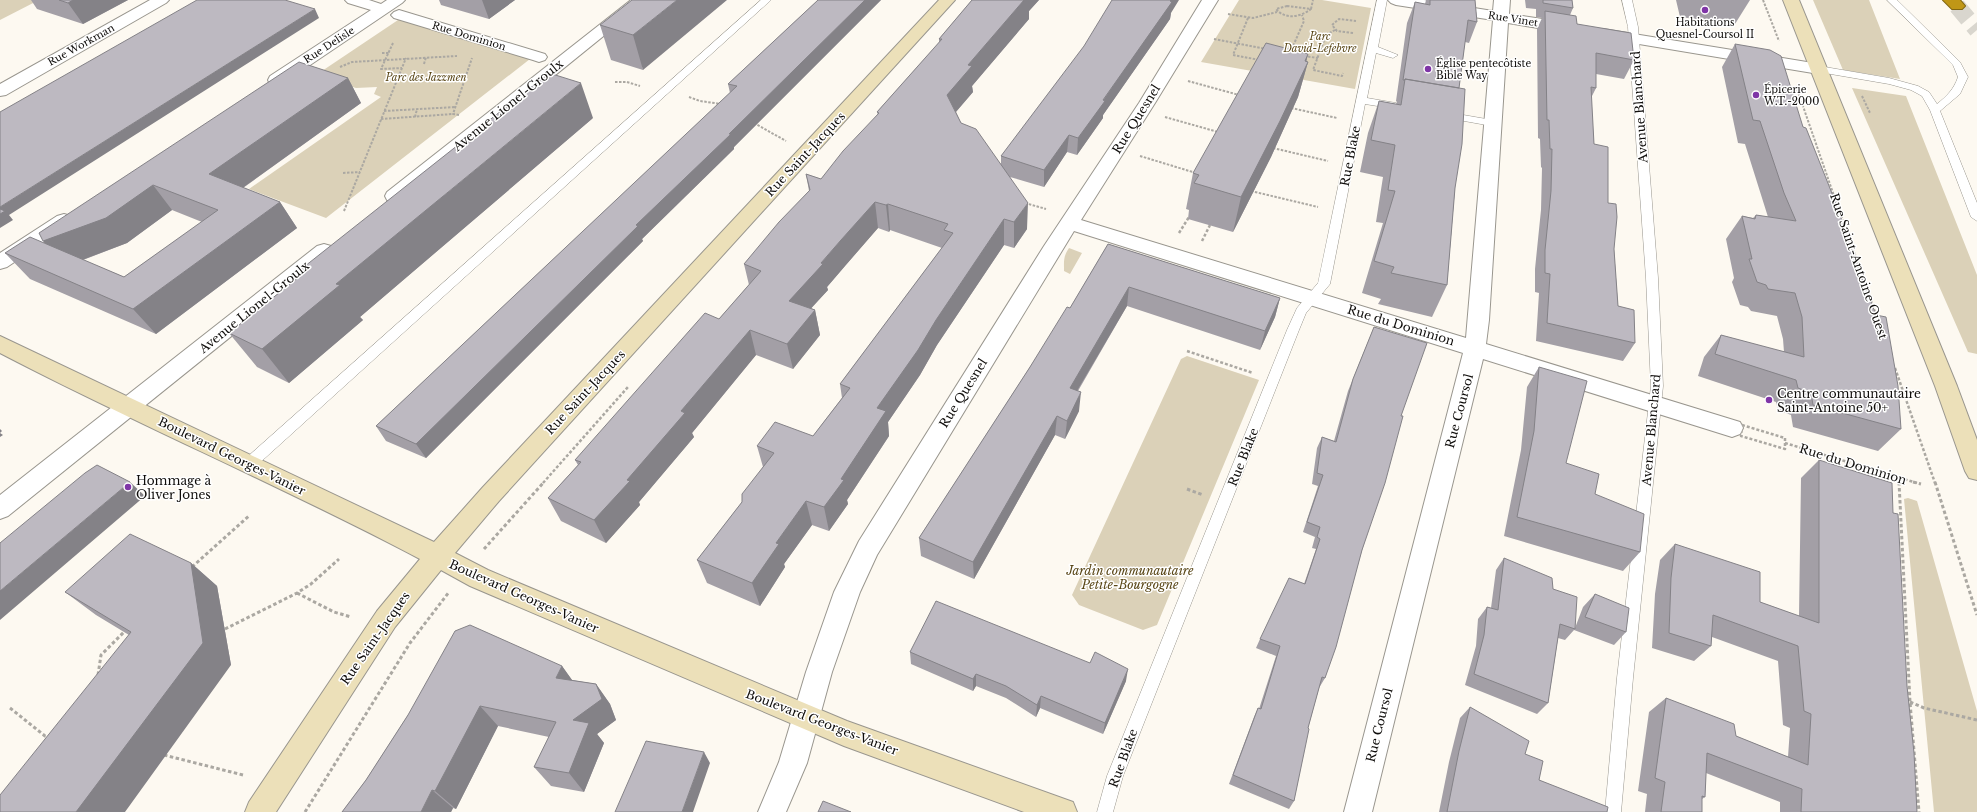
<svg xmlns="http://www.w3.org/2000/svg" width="1977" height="812" viewBox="0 0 1977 812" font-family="'Libre Baskerville',serif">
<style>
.green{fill:#dbd1b8}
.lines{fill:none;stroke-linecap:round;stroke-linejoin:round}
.highway-tunnel{stroke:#d9d6ce;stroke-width:17;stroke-dasharray:17 8;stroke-linecap:butt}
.lane-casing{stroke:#99968e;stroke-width:1}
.street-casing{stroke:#99968e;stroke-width:2}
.secondary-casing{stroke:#99968e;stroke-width:2}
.highway-casing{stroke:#826713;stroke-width:2}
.path-far2{stroke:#aba8a2;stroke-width:2;stroke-dasharray:2.5 1.5;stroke-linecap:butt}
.path-far1{stroke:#aba8a2;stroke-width:2.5;stroke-dasharray:3 2;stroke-linecap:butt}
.path{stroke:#aba8a2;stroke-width:3;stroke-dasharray:3.5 2.5;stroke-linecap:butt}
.lane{fill:#fff;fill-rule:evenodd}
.street{fill:#fff;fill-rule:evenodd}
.secondary{fill:#ece0b9;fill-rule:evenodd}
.highway{fill:#c09717;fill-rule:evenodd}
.wall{fill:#a39fa6;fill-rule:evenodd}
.shaded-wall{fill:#848287}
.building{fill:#bdb9c1;stroke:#848287}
.poi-dot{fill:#7f35a7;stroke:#fff;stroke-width:1.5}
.labels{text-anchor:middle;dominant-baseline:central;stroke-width:3;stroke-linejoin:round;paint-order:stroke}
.far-street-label{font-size:10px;fill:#0f0d0b;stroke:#fff}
.far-poi-label{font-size:10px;fill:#0f0d0b;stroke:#fff;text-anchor:start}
.far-park-label{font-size:10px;font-style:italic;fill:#594616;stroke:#fff}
.street-label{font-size:12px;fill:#0f0d0b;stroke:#fff}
.poi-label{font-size:12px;fill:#0f0d0b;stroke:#fff;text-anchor:start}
.park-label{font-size:12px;font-style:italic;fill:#594616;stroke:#fff}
</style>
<rect width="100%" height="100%" fill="#fdf9f1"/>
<path class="green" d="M0,0H39L0,20Z
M1239,0H1322L1371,8L1355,89L1201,62Z
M1813,0H1869L1900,79L1843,70Z
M401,18L530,59L326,218L249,189L381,97L374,94L377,87L356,88L316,75Z
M1852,88L1906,96L1977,275V354L1968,352Z
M1069,248L1082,253L1070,274L1064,271C1064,261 1063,257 1069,248Z
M1187,356L1259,380L1157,625L1143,630L1079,605L1072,595L1181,359Z
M1908,498L1917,501L1977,711V812H1934L1904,499Z"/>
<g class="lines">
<path class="highway-tunnel" d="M1957,6L1977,30"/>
<g class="lane-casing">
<path id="lane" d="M761,0H771L254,468L249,470L244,468L242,464L244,460Z
M1377,0H1387L1378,47L1398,55L1393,58L1376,53L1367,98L1396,103L1401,106L1396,109L1365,104L1330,284L1306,313L1299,330L1123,776L1113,812H1097L1107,776L1287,330L1297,308L1318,283Z
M1622,0H1632L1638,27L1658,278L1663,386L1633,678L1621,812H1605L1617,678L1651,386L1646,278L1628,27Z
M1887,0H1897L1960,62L1968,77L1960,94L1940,111L1977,203V221L1971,217L1930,110L1922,96L1911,90L1889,84L1819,72L1814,69L1819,66L1889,78L1918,86L1929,92L1937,104C1947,96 1954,89 1958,77L1953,65Z
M1446,112L1492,120L1497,123L1492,126L1442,117L1441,115L1442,113Z"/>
</g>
<g class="street-casing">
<path id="street" d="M150,0H169L166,3L6,95L0,96V84Z
M345,0H369L381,4L387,0H405L402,3L282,84L276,85L270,84L268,80L270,76L371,10L348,3Z
M631,0H648L401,200L394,202L387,200L385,196L387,192Z
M1202,0H1218L1155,103L1081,220L1466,338L1493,20L1396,5L1391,3L1388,0H1424L1493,11L1494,0H1510L1509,14L1569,23L1575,25L1577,28L1575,31L1569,33L1508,23L1489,320L1486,344L1740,422L1743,428L1740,434L1732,437L1483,359L1372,812H1344L1463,353L1074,231L877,555L860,592L832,672L807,763L786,812H758L779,762L806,672L834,592L859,541L1044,246L1139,103Z
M399,10L545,54L547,57L545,60L539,62L533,60L394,18L391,15L394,12Z
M1603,29L1819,64L1825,66L1827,69L1825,72L1819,74L1597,37L1595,34L1597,31Z
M64,214L71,216L73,220L71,224L7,267L0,269V253L57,216Z
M324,244L331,246L334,251L331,256L8,516L0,519V495L317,246Z"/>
</g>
<g class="secondary-casing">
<path id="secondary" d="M939,0H955L499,501L455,553L488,570L847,721L1073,802L1077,812H1024L844,746L470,586L441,570L395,627L276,812H245L249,802L377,611L420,559C282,486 138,425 0,353V336L434,542L483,487Z
M1783,0H1799L1957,386L1977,440V480L1969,478L1965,471L1935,386Z"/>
</g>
<g class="highway-casing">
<path id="highway" d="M1943,0H1960L1965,6L1962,9H1952Z"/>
</g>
<path class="path-far2" d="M1763,0L1779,41
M1287,6L1311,9C1301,17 1285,20 1276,9Z
M1311,9L1313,0
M1228,14L1253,18L1277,12
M1248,18L1233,55L1260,60
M1335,30L1326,35L1313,70L1342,76L1343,73
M1353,33L1337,31L1332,25L1339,19L1356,21
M1214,39L1266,49
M393,43L381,69L402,68
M382,53H389
M1290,53L1304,21L1302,15
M1304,56L1318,58
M424,64L426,57
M340,67L352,62L457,56
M1188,81L1239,95
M615,82H627L640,86
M1796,86L1841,216
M1862,96L1870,113
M689,97L700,101L721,104
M1291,108L1337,118
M384,111L456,107
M459,115L453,114L472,58
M415,117L417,109
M1165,117L1218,132
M381,119L453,114
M754,123L786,141
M1273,148L1328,161
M1140,156L1196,173
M343,173L360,172
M1251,191L1318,207
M1025,203L1046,209
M344,211L406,58"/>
<path class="path-far1" d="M1841,215L1877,318
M1179,233L1189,217
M1202,241L1210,225
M1187,351L1253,373
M1895,368L1935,483
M1742,425L1785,438V449L1741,436Z
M1785,443L1917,483
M1899,478V483
M543,483L628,387"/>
<path class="path" d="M1899,482L1910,702L1919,812
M1913,482L1921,484
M1935,482L1977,615
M1187,489L1203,495
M484,549L544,482
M192,567L250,515
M297,593L334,612L351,617
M225,629L297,593L311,584L339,559
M98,675L101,655L125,631
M1910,702L1924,708L1977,720
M10,708L45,736L49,737
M164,755L243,775
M305,812L410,643L449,592"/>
<use href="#lane" class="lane"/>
<use href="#street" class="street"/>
<use href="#secondary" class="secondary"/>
<use href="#highway" class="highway"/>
</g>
<path class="wall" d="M31,0H128L83,24L37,9Z
M439,0H515L489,19L441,5Z
M632,0L643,70L611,60L600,25Z
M818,0H881L734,147V149L642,239L643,241L426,458L386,441L376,426L730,93L728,84Z
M972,0H1039L1029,11V19L972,86L973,92L956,112L961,123L1001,164V156L1171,13L1170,19L1103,115V118L1077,155L1067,152L1044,187L1010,177L1027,229L1014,248L1004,245L937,345L920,375L888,422L889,436L847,500L848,504L829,531L812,525L784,564L785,567L760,606L707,583L697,560L742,502L763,467L757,446L813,436L842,398L840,384L942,248L890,230L889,232L878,228L845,266L827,287L828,290L811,308L815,310L820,335L793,369L756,355L692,433L694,437L639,502L640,505L606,543L561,521L548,498L578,465L575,460L719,319L749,285L744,264L809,191L806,174L821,179L878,115L877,112L939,43V39Z
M1426,0H1475L1477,22L1469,43L1465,42L1459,88L1455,188L1447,285L1432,317L1378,304L1381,299L1362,293L1383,223L1376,222L1383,177L1360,172L1368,133L1379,101L1396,104L1397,102L1396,101L1407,23L1415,2L1425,4Z
M1525,0H1572L1573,8L1570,15L1577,24L1634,60L1624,79L1596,74V88L1591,98L1594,144L1608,203L1614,249L1618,306L1635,343L1623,361L1536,341L1539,293L1535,292V269L1541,210L1542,168L1541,167L1540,139L1538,138L1537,29L1542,18L1536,17V9L1526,8Z
M1676,0H1750L1735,24L1680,17Z
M1735,44L1803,127L1901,429L1878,451L1793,427L1791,415L1778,410L1776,402L1698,376L1704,357L1721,335L1784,352L1783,339L1777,316L1751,311L1748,307L1740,305L1732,282L1734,278L1726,239L1742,216L1753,218L1756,215L1768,217L1745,144L1738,143L1722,67Z
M1308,54L1306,62H1308L1298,97L1271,157L1233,232L1188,219L1189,210L1186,209L1193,173Z
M348,78L361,103L243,188L280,202L297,228L156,334L30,279L5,253L45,244ZM172,210L202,222L124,277L83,260L127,243Z
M593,118L360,317L363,320L289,383L257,367L229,333L303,274L300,270Z
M1108,244L1280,298L1275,317L1260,350L1127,306L1078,391L1079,411L1065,439L1055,435L974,579L921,556L919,538L1030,367L1070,308Z
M1374,327L1401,416L1325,678L1319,688L1308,728L1294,801L1289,809L1229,784L1254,717L1258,708L1259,709L1276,656L1256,648L1260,639L1304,584L1316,549L1312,548L1315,537L1303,532L1318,486L1312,484L1317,448L1322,437L1334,441L1348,391Z
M1539,367L1566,463L1640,552L1623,571L1504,536L1521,450L1527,387Z
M1819,460L1893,513L1917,812H1780V802L1706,773L1705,797L1702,799V812H1645L1647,794L1638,791L1649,712L1666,698L1736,736L1788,757L1790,728L1783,725L1778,661L1712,637L1711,646L1694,661L1652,648L1655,594L1660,560L1675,544L1760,602L1799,616L1801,478Z
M1504,558L1553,589L1575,628L1583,607L1595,594L1626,632L1614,645L1574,630L1565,640L1558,638L1548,703L1537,714L1465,685L1476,646L1478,619L1487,607L1491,608L1496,570Z
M191,563L217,586L231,665L129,635L96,615L65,592Z
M910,652L1126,681L1103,734L1040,708L1036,717L1006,698L976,686L973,691L911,664Z
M562,666L572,680L596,684L610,704L616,720L597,734L604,743L584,792L551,786L534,767L549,737L498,726L456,809L453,808L451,812H342L366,780L408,715Z
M1470,707L1525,754L1539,780L1607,812H1439L1449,762L1460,718Z"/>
<path class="shaded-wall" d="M73,0H128L83,24L68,3Z
M482,0H515L489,19Z
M677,0H727L643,70L633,35Z
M865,0H881L734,147V149L642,239L643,241L426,458L416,444L636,225Z
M1024,0H1039L1029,11V19L972,86L973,92L948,121L947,95L968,65Z
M1171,0H1179L1171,13L1170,19L1103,115V118L1077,155L1078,138Z
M315,9L319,18L9,215L13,220L0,228V207Z
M1308,54L1304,71L1308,62L1298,97L1271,157L1233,232L1241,197Z
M348,78L361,103L227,199L209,174Z
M581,83L593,118L360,317L363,320L289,383L262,349L336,284Z
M1069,135L1067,152L1044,187V170Z
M153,185L172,210L127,243L66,266L43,241Z
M280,202L297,228L156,334L133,309Z
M875,202L878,228L845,266L827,287L828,290L795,326L789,301L841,240Z
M1028,203L1027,229L1014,248V222Z
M888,204L890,230L889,232L886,205Z
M1004,219V245L937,345L920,375L888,422L889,436L847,500L848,504L829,531L824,507L841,479L877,408L936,320Z
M1129,287L1127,306L1068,406L1070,388Z
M1280,298L1275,317L1260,350L1265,331Z
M815,310L820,335L793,369L787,344Z
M750,330L756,355L692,433L694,437L639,502L640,505L606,543L594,520L627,480L681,411Z
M1081,392L1079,411L1065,439L1067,421Z
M1057,416L1055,435L974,579L973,562Z
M0,429L2,431L0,433L3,435L0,437Z
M130,482L145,496L0,620V591Z
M806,501L812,525L784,564L785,567L760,606L752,583L776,543Z
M191,563L217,586L231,665L125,812H76Z
M562,666L577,687L556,678Z
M1128,669L1126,681L1103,734L1105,723Z
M976,674V686L973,691V679Z
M596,684L610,704L616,720L597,734L604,743L584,792L569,773L573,720Z
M1041,696L1040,708L1036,717L1037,705Z
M480,706L498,726L456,809L435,791Z
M704,752L710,763L693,812H682Z
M432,790L453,808L451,812H421Z"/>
<path class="building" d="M59,0H73L68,3Z
M197,0H285L315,9L0,207V112Z
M632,0H677L633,35L600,25Z
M818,0H865L729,134H731L636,225L638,226L416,444L376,426L737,86L728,84Z
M972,0H1024L968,65L972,66L947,95L961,123L976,129L1028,203L1014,222L1004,219L936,320L918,350L877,408L886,411L841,479L844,480L824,507L806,501L776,543L779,544L752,583L697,560L742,502V494L774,453L757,446L775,422L813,436L850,388L840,384L953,233L944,230L948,224L888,204L886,205L875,202L841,240L821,263L823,264L789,301L815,310L787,344L750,330L681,411L685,413L627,480L630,481L594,520L548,498L581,462L575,460L705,313L719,319L761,271L744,264L779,222L810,190L806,174L821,179L843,151L879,113L877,112L942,39H939Z
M1112,0H1171L1170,1L1172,2L1103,100L1105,101L1078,138L1069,135L1044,170L1001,156L1084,46Z
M1430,0H1475L1477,22L1468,20L1459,88L1405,79V80H1403L1415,2L1430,5Z
M1543,0H1572L1573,8L1543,3Z
M1545,11L1576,16L1577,24L1631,33L1634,60L1596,53V88L1591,87L1594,144L1608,147V203L1616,204L1617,217L1614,249L1618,306L1634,310L1635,343L1547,323L1550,274L1545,273V250L1551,191L1552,149H1550L1549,120H1547Z
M1266,43L1308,54L1305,61L1308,62L1280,121L1241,197L1194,183L1199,175L1193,173Z
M1735,44L1770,50L1781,56L1803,127L1806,128L1837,206L1857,265L1876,315L1886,317L1898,386L1901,429L1813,405L1811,393L1798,388L1796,380L1715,354L1721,335L1804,357L1802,317L1795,293L1768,289L1766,285L1757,282L1749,259H1752L1742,216L1755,219L1756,215L1796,221L1784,193L1760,121L1753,120Z
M299,62L348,78L209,174L280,202L133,309L5,253L30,237L124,277L218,210L153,185L106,218L43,241L39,233Z
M549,73L581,83L336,284L340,285L262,349L229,333L305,272L300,270Z
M1405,79L1465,89L1462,144L1455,188L1447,285L1391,273L1394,267L1374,261L1395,191L1388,190L1395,145L1371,140L1379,101L1401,105Z
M0,209L5,211L0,214Z
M1108,244L1280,298L1265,331L1129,287L1070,388L1081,392L1067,421L1057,416L973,562L919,538L1030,367L1067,307L1070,308Z
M1374,327L1427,343L1401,416H1403L1385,483L1362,550L1336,647L1325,678L1322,677L1308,728L1309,729L1294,801L1233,775L1258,708L1261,709L1280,646L1260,639L1289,578L1305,584L1320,539L1317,537L1320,527L1307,522L1323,475L1317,473L1322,437L1336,442L1353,379Z
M1539,367L1587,381L1566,463L1599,474L1595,494L1644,514L1640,552L1517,517L1534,431Z
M1819,460L1892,483L1893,513L1898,514L1907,686L1914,753L1917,812H1801L1802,789L1707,753L1705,797L1702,796V812H1661L1665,782L1655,778L1666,698L1734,724L1736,736L1808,765L1811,714L1804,711L1798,646L1713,615L1711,646L1669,633L1671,578L1675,544L1760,572V602L1819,623Z
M97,465L130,482L0,591V543L85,473Z
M130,534L191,563L203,643L76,812H0V795L131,632L65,592Z
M1504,558L1552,578L1553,589L1577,597L1575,629L1560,624L1548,703L1474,674L1484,635L1487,607L1498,610Z
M1595,594L1629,608L1626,632L1585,617Z
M936,601L1090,663L1095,652L1128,669L1105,723L1041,696L1037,705L1006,686L976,674L973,679L910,652Z
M470,625L562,666L556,678L596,684L602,699L573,720L589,723L569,773L534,767L556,722L480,706L435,791L432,790L421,812H342L366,780L408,715L455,631Z
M1470,707L1529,741L1525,754L1543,761L1539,780L1608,807L1607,812H1447L1459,751Z
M646,741L704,752L682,812H615Z
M823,801L851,812H818Z"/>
<g class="poi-dot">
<circle cx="1705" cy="10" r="4"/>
<circle cx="1428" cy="69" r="4"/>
<circle cx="1756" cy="95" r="4"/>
<circle cx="1769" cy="400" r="4"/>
<circle cx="128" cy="487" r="4"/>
</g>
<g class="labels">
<g class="far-street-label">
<text transform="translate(1513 19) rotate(9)">Rue Vinet</text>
<text transform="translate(469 36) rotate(17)">Rue Dominion</text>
<text transform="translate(81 45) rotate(-29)">Rue Workman</text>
<text transform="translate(329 45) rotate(-33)">Rue Delisle</text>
</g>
<g class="far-poi-label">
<text x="1705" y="22" text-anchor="middle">Habitations<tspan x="1705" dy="12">Quesnel-Coursol II</tspan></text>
<text x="1436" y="63">Église pentecôtiste<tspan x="1436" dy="12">Bible Way</tspan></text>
<text x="1764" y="89">Épicerie<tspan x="1764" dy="12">W.T.-2000</tspan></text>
</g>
<g class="far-park-label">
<text x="1320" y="36">Parc<tspan x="1320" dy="12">David-Lefebvre</tspan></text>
<text x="426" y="77">Parc des Jazzmen</text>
</g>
<g class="street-label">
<text transform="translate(508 105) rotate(-39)">Avenue Lionel-Groulx</text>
<text transform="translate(1639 107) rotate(-94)">Avenue Blanchard</text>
<text transform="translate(1136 119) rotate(-58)">Rue Quesnel</text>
<text transform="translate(805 154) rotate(-47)">Rue Saint-Jacques</text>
<text transform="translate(1350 156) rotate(-79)">Rue Blake</text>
<text transform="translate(1859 266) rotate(71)">Rue Saint-Antoine Ouest</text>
<text transform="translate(254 307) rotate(-39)">Avenue Lionel-Groulx</text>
<text transform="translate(1401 325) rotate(17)">Rue du Dominion</text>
<text transform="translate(585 392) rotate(-47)">Rue Saint-Jacques</text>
<text transform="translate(963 393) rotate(-58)">Rue Quesnel</text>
<text transform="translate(1459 411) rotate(-75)">Rue Coursol</text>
<text transform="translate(1651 430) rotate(-85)">Avenue Blanchard</text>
<text transform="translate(232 456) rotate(26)">Boulevard Georges-Vanier</text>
<text transform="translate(1243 457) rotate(-68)">Rue Blake</text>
<text transform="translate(1853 464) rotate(17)">Rue du Dominion</text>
<text transform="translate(524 596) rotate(24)">Boulevard Georges-Vanier</text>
<text transform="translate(375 638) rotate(-55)">Rue Saint-Jacques</text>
<text transform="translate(822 722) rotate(21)">Boulevard Georges-Vanier</text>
<text transform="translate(1379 725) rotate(-76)">Rue Coursol</text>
<text transform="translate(1123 758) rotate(-70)">Rue Blake</text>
</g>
<g class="poi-label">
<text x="1777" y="393">Centre communautaire<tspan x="1777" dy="14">Saint-Antoine 50+</tspan></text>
<text x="136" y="480">Hommage à<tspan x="136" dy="14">Oliver Jones</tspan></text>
</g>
<g class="park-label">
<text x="1130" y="570">Jardin communautaire<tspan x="1130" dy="14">Petite-Bourgogne</tspan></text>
</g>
</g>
</svg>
